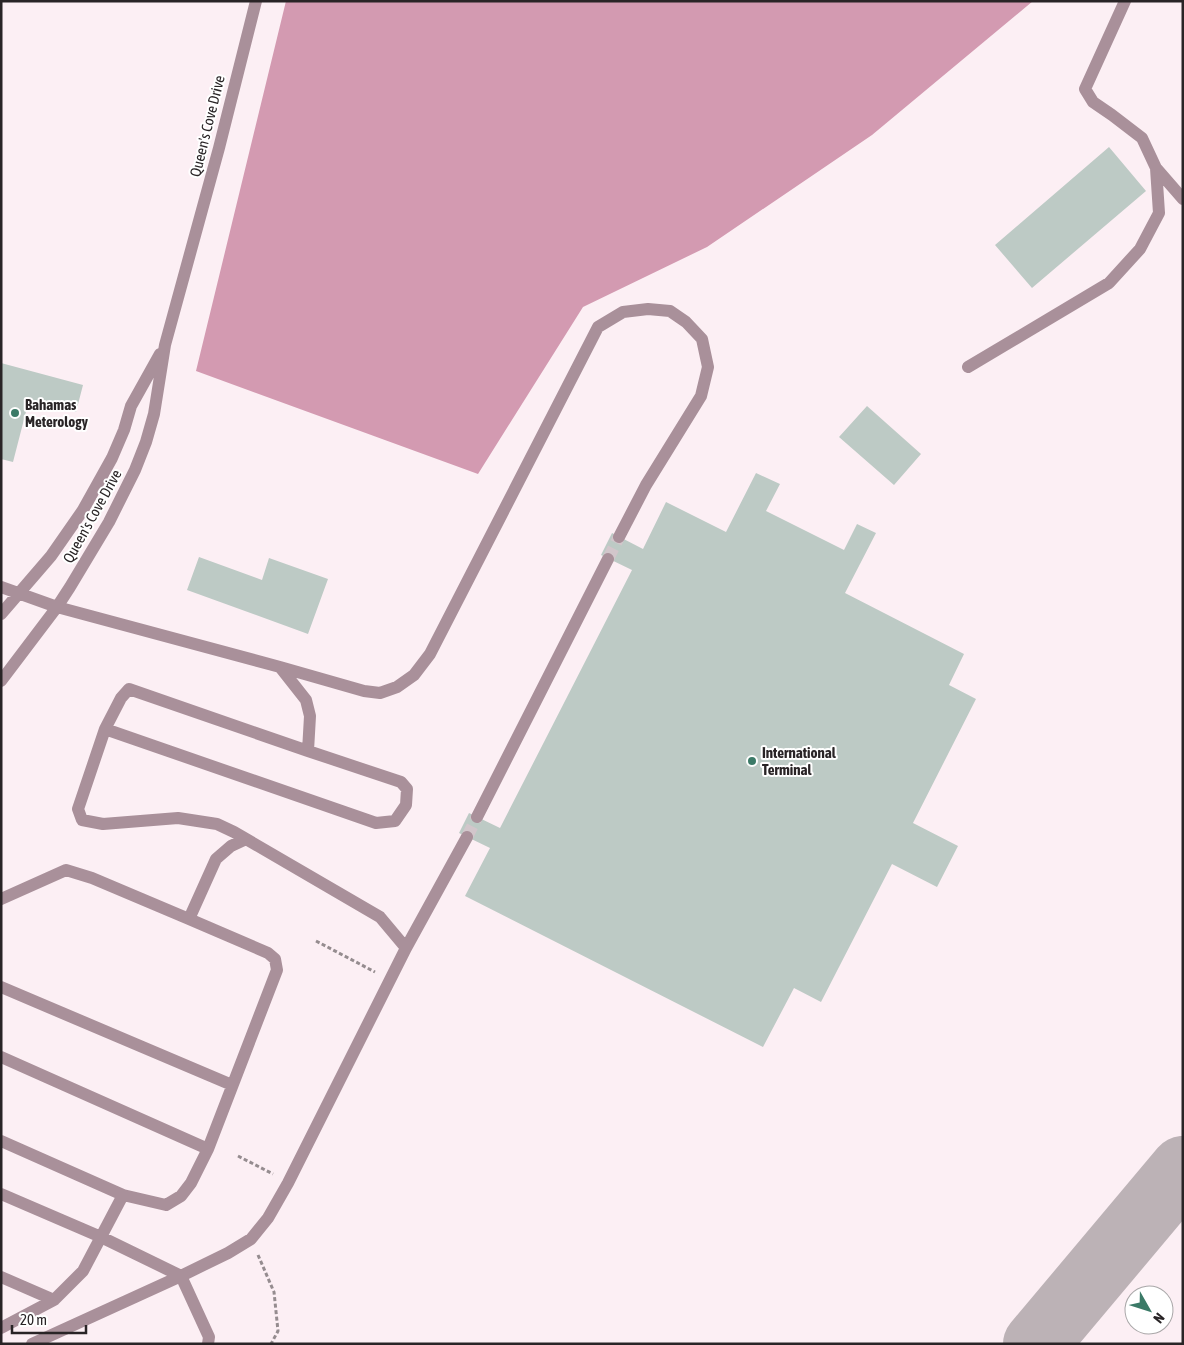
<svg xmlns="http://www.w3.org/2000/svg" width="1184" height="1345" viewBox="0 0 1184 1345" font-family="'Asap Condensed',sans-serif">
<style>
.forest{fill:#d39ab1}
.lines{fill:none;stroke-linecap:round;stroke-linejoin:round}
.taxiway{stroke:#bcb2b6;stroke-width:66}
.building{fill:#bdcac5}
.minor-tunnel{stroke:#d2c6cb;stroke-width:12;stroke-dasharray:12 6;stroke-linecap:butt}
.path{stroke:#958c8f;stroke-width:3;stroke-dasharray:4 2.5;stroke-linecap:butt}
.minor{stroke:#a9909a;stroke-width:12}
.poi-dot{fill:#3b7a67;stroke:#fff;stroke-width:2}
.labels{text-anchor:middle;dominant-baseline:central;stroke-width:4;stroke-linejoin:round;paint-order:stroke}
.street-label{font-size:15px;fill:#292426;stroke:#fff}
.poi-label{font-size:15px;font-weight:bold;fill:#292426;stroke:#fff;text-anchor:start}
</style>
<rect width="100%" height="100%" fill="#fceff4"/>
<path class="forest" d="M286,1H1033L872,135L707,247L583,307L478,474L196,371Z"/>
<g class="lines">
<path class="taxiway" d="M1036,1344L1183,1169"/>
</g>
<path class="building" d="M1109,147L1146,191L1032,288L995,245Z
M1,363L83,385L76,412L29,400L13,462L1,459Z
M867,406L921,454L894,485L839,437Z
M756,473L780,484L766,511L844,550L857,524L876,533L845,593L964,654L949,685L976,699L913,823L958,846L937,887L892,864L821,1002L794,988L763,1047L465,896L490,848L459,833L469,813L500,828L632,570L601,555L612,533L643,549L666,502L726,532Z
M199,557L262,580L269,558L328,579L308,634L187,590Z"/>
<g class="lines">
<path class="minor-tunnel" d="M608,559L619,537
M467,837L477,817"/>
<path class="path" d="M316,941L375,972
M238,1156L273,1174
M258,1255L274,1292L278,1331L271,1344"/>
<path class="minor" d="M1156,168L1183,199
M968,367L1109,283L1140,249L1159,213L1156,168L1142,138L1112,115L1093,102L1085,89L1125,1
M1,587L57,607L280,667L364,691L380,693L397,687L414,675L430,654L598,327L623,312L648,309L670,311L686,322L702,339L708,367L701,396L646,485L619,537
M1,614L51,556L83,510L112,458L124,430L131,406L160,354
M280,667L306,700L310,716L308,751
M1,681L57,607L70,587L109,522L135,470L146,442L154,414L165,345L219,148L256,1
M105,729L376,823L395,821L406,805L407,789L401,782L308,751L129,689L121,698L105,729L78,809L82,820L103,824L178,818L217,824L234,832L380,917L406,948
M477,817L608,559
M1,899L66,870L92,878L189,919
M1,987L232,1085
M1,1057L208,1149
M1,1141L123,1195
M1,1194L101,1237L181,1276L209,1337L208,1344
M1,1277L54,1300
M1,1328L54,1300L83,1271L123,1195L166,1205L181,1196L191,1183L208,1149L277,970L275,959L268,953L189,919L216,859L231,846L246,839
M32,1344L181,1276L228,1253L251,1239L268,1218L288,1183L406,948L467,837"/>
</g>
<g class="poi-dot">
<circle cx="15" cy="413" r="5"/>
<circle cx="752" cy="761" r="5"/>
</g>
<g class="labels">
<g class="street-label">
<text transform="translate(207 126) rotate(-76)">Queen's Cove Drive</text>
<text transform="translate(92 516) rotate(-61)">Queen's Cove Drive</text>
</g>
<g class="poi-label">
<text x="25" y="404">Bahamas<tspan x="25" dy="17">Meterology</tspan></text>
<text x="762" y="752">International<tspan x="762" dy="17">Terminal</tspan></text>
</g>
</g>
<rect width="1184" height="1345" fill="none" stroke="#292426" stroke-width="5"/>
<g transform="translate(1149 1310) rotate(129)"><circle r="24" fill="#ffffff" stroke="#a9a7a8"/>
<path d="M0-4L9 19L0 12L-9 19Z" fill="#3b7a67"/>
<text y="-8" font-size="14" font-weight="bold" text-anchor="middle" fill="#292426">N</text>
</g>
<path d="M12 1325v8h74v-8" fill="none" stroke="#292426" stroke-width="2.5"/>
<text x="20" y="1325" font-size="15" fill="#292426" stroke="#ffffff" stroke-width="4" paint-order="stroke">20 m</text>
</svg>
